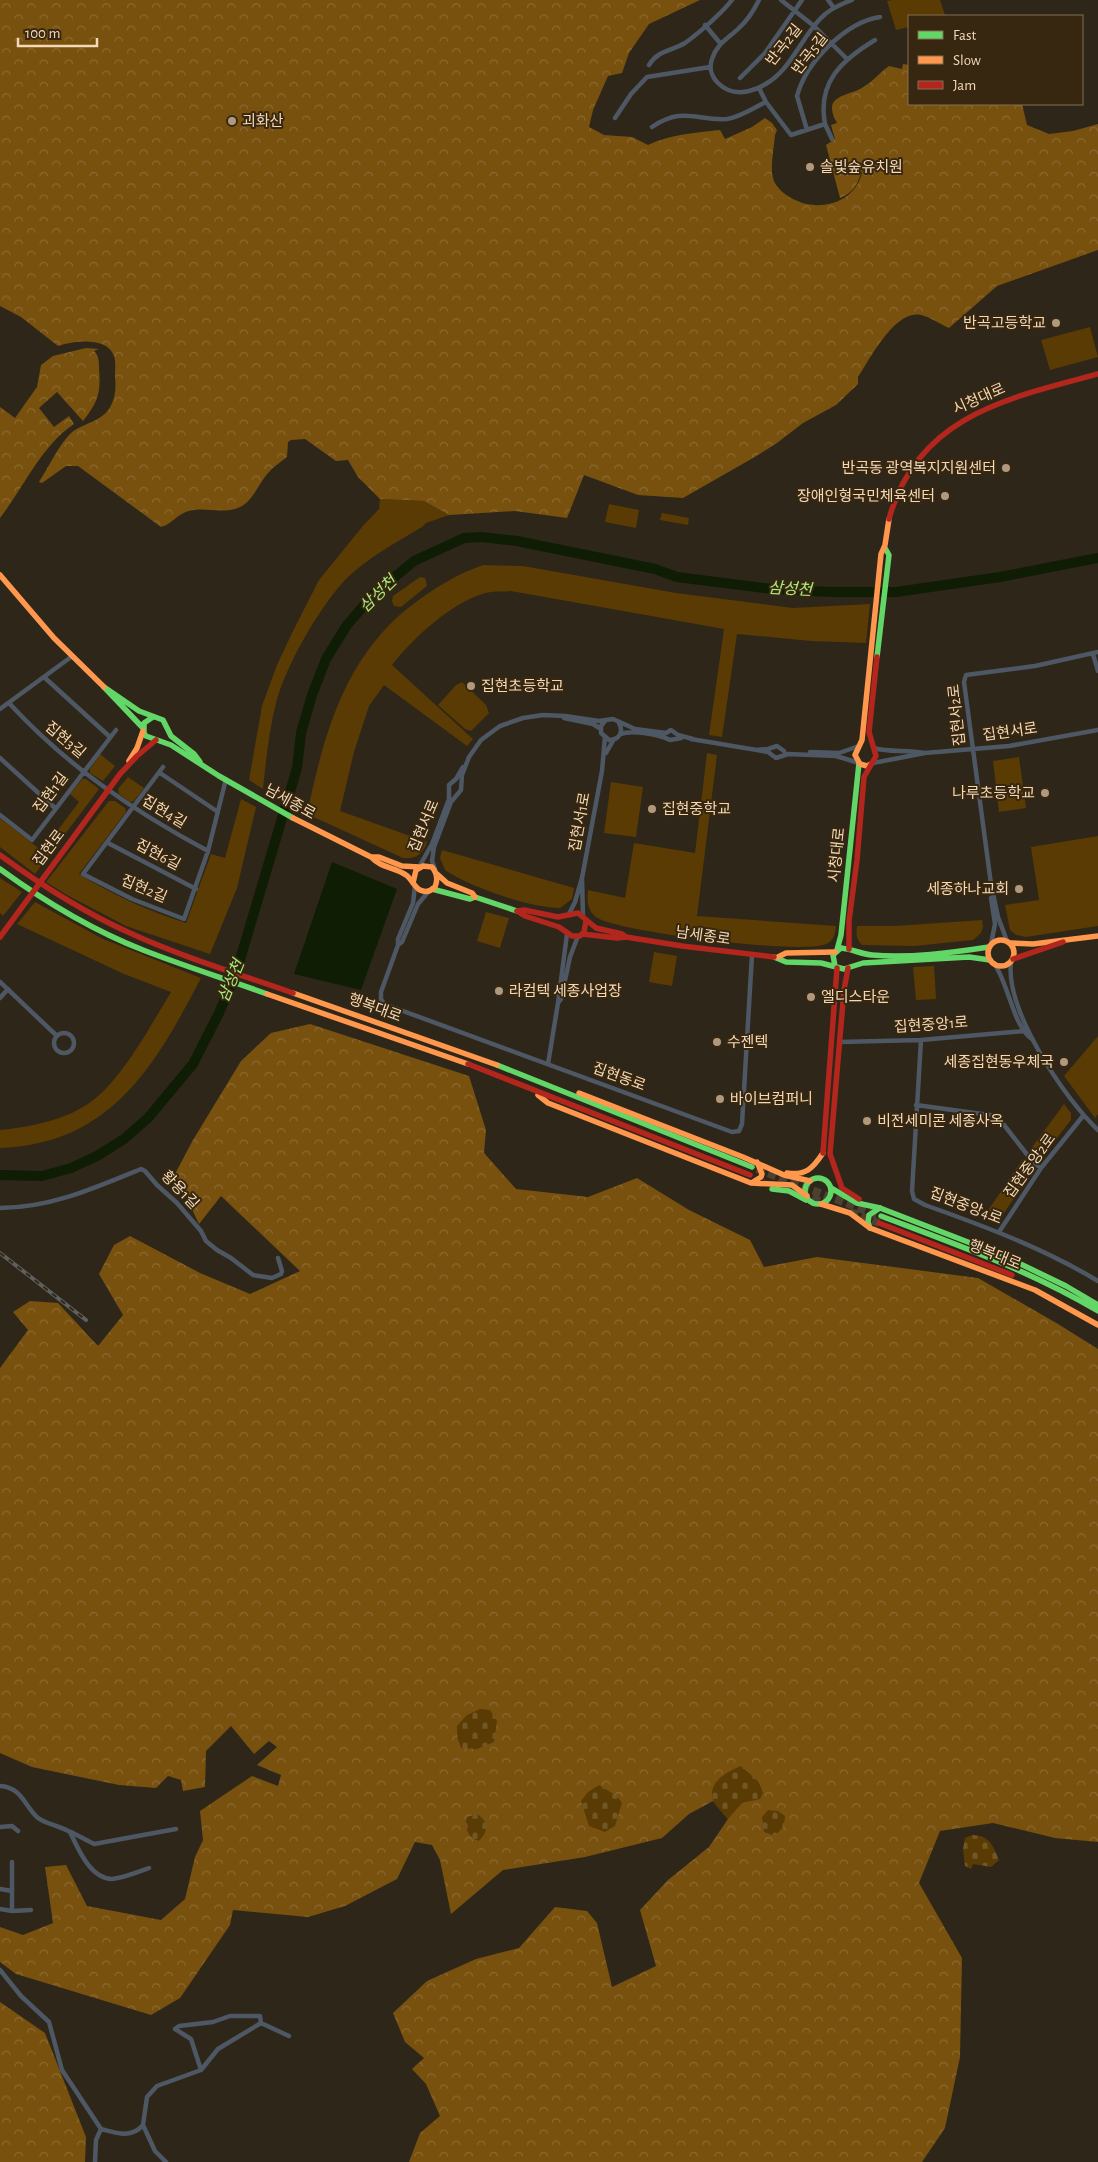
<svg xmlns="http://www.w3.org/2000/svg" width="1098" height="2162" viewBox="0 0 1098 2162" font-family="'Alegreya Sans','Noto Sans KR',sans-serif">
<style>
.green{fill:#5a3b03}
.forest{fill:url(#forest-crowns)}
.cemetery{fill:url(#cemetery-stones)}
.water{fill:#101d05}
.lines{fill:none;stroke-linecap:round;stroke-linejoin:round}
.river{stroke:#101d05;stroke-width:10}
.highway-tunnel{stroke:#4c4131;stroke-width:8;stroke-dasharray:8 4;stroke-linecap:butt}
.street{stroke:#4e5864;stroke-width:4.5}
.fast{stroke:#63d668;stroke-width:5.5}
.slow{stroke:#ff974d;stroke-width:5.5}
.jam{stroke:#b3261e;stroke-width:5.5}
.rail-casing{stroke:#5d6063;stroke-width:4}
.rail{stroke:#372710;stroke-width:2;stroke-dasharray:5.5;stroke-linecap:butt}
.poi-dot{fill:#af9a80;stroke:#372710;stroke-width:2}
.labels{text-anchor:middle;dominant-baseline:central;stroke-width:4;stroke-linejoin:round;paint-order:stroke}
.street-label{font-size:15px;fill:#f4d9b7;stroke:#372710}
.poi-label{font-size:15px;fill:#f4d9b7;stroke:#372710;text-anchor:start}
.water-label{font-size:16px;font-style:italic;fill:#a9ea7d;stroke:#372710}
</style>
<defs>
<pattern id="forest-crowns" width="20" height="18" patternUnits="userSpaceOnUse" patternTransform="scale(1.25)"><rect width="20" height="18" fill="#78510f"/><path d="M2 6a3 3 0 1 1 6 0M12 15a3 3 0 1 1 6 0" fill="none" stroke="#8c6930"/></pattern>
<pattern id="cemetery-stones" width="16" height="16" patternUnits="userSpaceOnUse" patternTransform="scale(1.25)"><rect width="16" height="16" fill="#5a3b03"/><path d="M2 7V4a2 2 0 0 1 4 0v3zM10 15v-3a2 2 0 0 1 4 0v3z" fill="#725726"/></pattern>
</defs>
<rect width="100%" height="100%" fill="#2e2619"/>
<path class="green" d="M892,0H940L945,15L909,16V27L896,30L887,1Z
M1090,327L1098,357L1050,370L1041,340Z
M380,499L424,501L449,515L426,523L422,527C397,542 365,559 344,581C318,610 286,665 276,703C269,731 266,760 263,789L249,780L262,706L277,665L293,631L319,580L362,527L379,509Z
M609,504L639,510L636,528L605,522Z
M662,513L689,518L688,525L660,520Z
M483,565L523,566L676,593L793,608L870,604L866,643L811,641L737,634L722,737L709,735L724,629L511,591C505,592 498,591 491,592C457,597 413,638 392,665L473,739L467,746L384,685L369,706L354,752L340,811L427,842C422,855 416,859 403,858L307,814C325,730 346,651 420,599C441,584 460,573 483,565Z
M420,577L425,578L427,586L401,607L394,606L392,601L393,596Z
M462,682L486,705L489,713L471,731L465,729L438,705L456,685Z
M707,753L717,755L697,916L836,926C835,934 834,941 826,944C804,955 616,932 596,917C587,910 587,900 588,890L625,898L634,843L695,853Z
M100,754L115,766L103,781L90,773V769Z
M1019,757L1026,808L999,812L993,761Z
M128,777L144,788L134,801L130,802L119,794L118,789Z
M82,779H86L99,789L35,874L0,847V818L42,851L79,802L70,794Z
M611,782L643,787L636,837L604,833Z
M241,799L256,807L237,888L210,954L126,926L67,895L46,882L109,801H115L125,808L126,812L79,874C113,895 148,911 186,923L211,854L225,858Z
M1098,836V926L1026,937L1016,935L1010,930L1005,905L1039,900L1031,847Z
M442,850L574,888L572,899L560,908C530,908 470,887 445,870L440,858Z
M0,878L22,892L3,916L0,913Z
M35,902L103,939L201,978C155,1066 111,1144 0,1148V1130C30,1127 67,1120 92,1101C122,1079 151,1025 171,992L124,974L17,924Z
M486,912L509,918L500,948L477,941Z
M982,920L983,927L981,933L973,940L914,946L862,945C856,939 856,934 857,926H895Z
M654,952L677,956L672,986L649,982Z
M934,966L936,999L916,1000L913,967Z
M1098,1036V1114L1095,1118L1064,1076Z
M1064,1104L1071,1113V1120L1042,1157L1036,1158L1030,1150Z
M1022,1160L1029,1169V1175L999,1221L993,1223L983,1218Z"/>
<path class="forest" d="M0,0H700L649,24L629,53L622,73L608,76L593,110L589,127L604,135L632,137L648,145C671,134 695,133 720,130L725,139L752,127L765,118L772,123L777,130L775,135C774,146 770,169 773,178C775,186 782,192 788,196C816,215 858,204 863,168C858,181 857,191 840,198L826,145L835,139L831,125L837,123C834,117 830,110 833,103C837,96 851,93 858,90C871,84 878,74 889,66L902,69L903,64L909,65V104H1022L1027,125L1049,134L1073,131L1098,124V250L997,286L949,328C940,324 930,317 921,315C895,309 870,359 858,377V384L836,405L803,423L777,443L753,458L683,498L638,495L584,475L567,518L515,511L449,515L424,501L380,499L358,477L348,460L336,461L305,439L291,440L288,442L287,457C281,462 274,466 269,472C259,482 254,500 240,507C226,514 208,508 194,510C179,511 173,524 161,527L78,466H66L42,483L39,482C48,468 59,445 70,434C82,423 99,423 109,409C116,398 116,387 115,375C115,369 116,362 114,356C107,336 73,341 58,346L21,317L0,306Z
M86,348L99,349L94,351C99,356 99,362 99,369C101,393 98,402 83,421L57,392L39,408L54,427L69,416L74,424C41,446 24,487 0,518V407L15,418L37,387L41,365L53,356Z
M310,1024L469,1076L486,1130L484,1153L516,1189L588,1197L637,1178L689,1210L750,1240L764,1267L817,1257L978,1278L1058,1324L1098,1349V1842L1055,1838L993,1823L940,1831L919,1883L962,1958L960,2057L945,2128L922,2162H409L420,2133L440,2116L426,2084L412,2069L424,2058L405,2042L393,2013L427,1981L476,1959L519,1948L555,1907L587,1911L597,1923L612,1987L656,1966L640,1910L668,1880L709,1847L728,1819L713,1801L689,1814L662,1838L585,1857L503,1870L451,1914L440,1860L432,1845L415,1842L397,1879L345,1906L308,1917L233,1910L230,1925L180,1998L151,2015L16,1974L0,1962V1927L23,1935L53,1923L45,1867L66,1865L87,1906L161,1920L185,1899L195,1857L203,1840L200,1811L252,1776L278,1786L281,1775L257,1765L277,1747L269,1741L254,1754L231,1726L206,1751L205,1787L183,1791L181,1780L168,1776L156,1788L119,1785L32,1767L0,1753V1368L28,1330L13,1312L30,1301L58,1303L98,1346L123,1315L99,1274L114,1245L130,1236L200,1273L250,1294L300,1271L221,1196L199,1224L175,1174L193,1140L241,1061L271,1033Z
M0,2002L45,2033L86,2137L85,2162H0Z"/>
<path class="cemetery" d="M480,1709L490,1710L497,1721L494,1742L477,1749L461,1748L457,1737V1726L467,1715Z
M741,1766L759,1782L763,1793L760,1799L742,1803L728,1819C724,1814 715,1806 713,1800C707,1782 728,1771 741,1766Z
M599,1785L617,1796L622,1803L615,1826L605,1832L589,1826L581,1801L588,1792Z
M768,1810L778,1811L785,1816L784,1826L775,1836L764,1832L762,1817Z
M477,1814C489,1822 489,1831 479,1841C468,1838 464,1828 467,1817Z
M972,1835C990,1836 992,1844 999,1860L991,1867L973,1864L971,1869L965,1866L963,1849L965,1838Z"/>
<path class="water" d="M332,862L397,889L361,990L294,974Z"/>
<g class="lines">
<path class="river" d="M0,1175L42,1176L71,1168L97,1156L124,1139L148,1118L193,1064L219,1013L236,973L297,768L301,733L312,695L326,659L347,625L373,595L414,561L464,538L481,537L517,541L655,569L677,577L772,589L832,592H896L1000,577L1098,558"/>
<path class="highway-tunnel" d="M757,1169L877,1215
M801,1194L827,1204
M850,1212L879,1223"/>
<path class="street" d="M759,0C754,10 748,20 739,28C728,39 717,43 712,59C709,67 711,76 718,83C727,92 737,94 749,91C788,81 796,44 820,19C828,10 841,4 852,0
M781,0L814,26L847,59
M828,0L834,8
M705,25L720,43
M649,65C658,50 672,51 685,43C699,33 722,13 732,0
M740,78L765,53L802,0
M759,88L766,102L791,135L825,124C817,82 842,60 875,40
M615,118L631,94L647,77L710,67
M825,124L832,139
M652,127C683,106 696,121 727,119C741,117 753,108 766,102
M807,130L797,96C806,62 846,22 880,17
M1093,654L1098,671
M44,677L110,737
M9,703C66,765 133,811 208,851
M0,709L71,657
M564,718L593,724L601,729
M605,721L601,726V733L609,740C619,740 624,732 619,723
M620,734C633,730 659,734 670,740L681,738
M691,739L768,752L776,758L788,754L836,756L859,763
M874,748C890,753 907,749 924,753
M756,750L768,749L777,746L784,751
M810,752L839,753L859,746
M606,753L614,739
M0,758L55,808
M873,763L925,753L1009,746L1098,730
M163,767L83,874L132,899L184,919L208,851L226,779
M160,773L218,812
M0,815L32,840L116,730
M108,843L196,889
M419,867L432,844L449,799V785L456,779L463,767
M435,869L432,861L434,847L451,802L461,790L462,775L469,757L481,740L500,726L523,718L543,715L565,716L599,721L613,719L635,729L666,733L671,730L678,735L693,739
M582,878L602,771L605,737
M415,886L413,903L398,939V945L381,992V999L384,1004L732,1132L739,1131L742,1124L752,955
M569,914L575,902L582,878L583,917
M567,934L558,1003L561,999L570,957L578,936
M1007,941L998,917L991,884L964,682L966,675L1035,666L1098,652
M991,944L995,924L991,898
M398,945L402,942L418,904L429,891
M1011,962C1005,1010 1064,1098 1098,1130
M995,965C1008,983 1014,1028 1032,1039
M0,982L57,1036
M0,998L8,989
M54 1043a10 10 0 1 1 20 0a10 10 0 1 1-20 0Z
M921,1040L912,1191L914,1199L925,1205C984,1226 1043,1248 1098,1281
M840,1042L921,1040L1024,1031
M548,1064L558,1003
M916,1105L997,1116L1033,1162L1041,1168
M0,1208C50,1208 95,1188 141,1169L145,1171L157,1185L177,1203L201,1231L206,1241L217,1250L231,1258L253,1275L272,1278L281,1274L282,1271L278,1258
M999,1232L1041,1168L1083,1116
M0,1786C22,1787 25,1807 38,1818C44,1823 62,1827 70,1832C78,1848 90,1879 112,1879C124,1878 138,1872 149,1868
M0,1827L12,1826L18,1831
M71,1832L94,1844L176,1829
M0,1889L12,1891
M0,1909L12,1911L31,1910
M12,1911V1862
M0,1970L21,1996L49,2022L62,2070L101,2129L96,2140L95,2162
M201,2070L191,2039L175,2029L179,2026L213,2022L230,2016H260L261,2023
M143,2125L147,2097L157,2086L201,2070L218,2049L261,2023L289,2036
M101,2129C116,2133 131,2139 143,2125L155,2151L166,2162"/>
<path class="fast" d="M877,657L889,555L885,548
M153,717L144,723V733L146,736L171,745L219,776L293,818
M143,728L104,687L139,711L163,720L171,736L194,754L200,762
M0,869C44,901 92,930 143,950C184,966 226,979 267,994
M432,889L470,899L475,897L517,911
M837,950L841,935L859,763
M774,957L786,962L821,963L844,969L863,963L969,957L990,960
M835,966L833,955L841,948C852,949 861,954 872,955C911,958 950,953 989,947
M497,1065L752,1167
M805 1191a13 13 0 1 1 26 0a13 13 0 1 1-26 0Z
M831,1188L857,1203L880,1208L1004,1256L1066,1286L1098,1305
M772,1189L789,1191L806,1200
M881,1216C955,1244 1029,1270 1098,1311
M870,1228L868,1222L869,1215L880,1208"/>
<path class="slow" d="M0,575L54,638L104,687
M129,761L137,748L143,731
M871,764L867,766L860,764L855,755L862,740L881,554L885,545L889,519
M293,818L371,857H379L402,866L419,867
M371,857C381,868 395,867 406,875C412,879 414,887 420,890C426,893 431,891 435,887C438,880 437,873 432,867L423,866L416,870L413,883
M437,874L447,883L472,893L475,897
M988 953a13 13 0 1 1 26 0a13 13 0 1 1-26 0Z
M1011,943L1033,944L1098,936
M778,957L786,953L835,952
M293,993L497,1065
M267,994L468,1064
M579,1093L743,1157L784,1175L810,1181
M538,1095L548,1103L751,1183L792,1185L807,1196
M787,1173C806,1176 813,1168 823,1153
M753,1182L761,1177L762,1174L757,1162
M821,1204L850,1213L870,1228L1035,1290L1098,1325"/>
<path class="jam" d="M889,519C917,416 1008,398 1098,374
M0,855C41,885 83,912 130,933C182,957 239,974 293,993
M586,921L584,932L580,936H572L559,927L525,916L517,911L524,910L558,917L578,913L596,928L622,934L626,937
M582,934L617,938L626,937L682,946L774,957
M0,937L120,774L137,756L156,740
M849,949V921L857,860L864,777L876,756L869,732L877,657
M1013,959L1063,942
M468,1064L750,1175
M823,1153L837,968
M830,1154L844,990L848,968
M830,1154L842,1188L859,1199
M879,1223L1012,1275"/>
<g class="rail-casing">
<path id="rail" d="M0,1253L86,1320"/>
</g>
<use href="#rail" class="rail"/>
</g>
<g class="poi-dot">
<circle cx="232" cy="121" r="5"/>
<circle cx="810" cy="167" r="5"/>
<circle cx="1056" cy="323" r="5"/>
<circle cx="1006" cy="468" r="5"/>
<circle cx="945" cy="496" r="5"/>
<circle cx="471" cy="686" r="5"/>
<circle cx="1045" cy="793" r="5"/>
<circle cx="652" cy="809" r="5"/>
<circle cx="1019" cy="889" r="5"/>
<circle cx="499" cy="991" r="5"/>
<circle cx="811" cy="997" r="5"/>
<circle cx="717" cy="1042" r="5"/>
<circle cx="1064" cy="1062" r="5"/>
<circle cx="720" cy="1099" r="5"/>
<circle cx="867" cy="1121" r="5"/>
</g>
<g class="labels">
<g class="street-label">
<text transform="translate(784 45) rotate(-52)">반곡2길</text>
<text transform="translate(810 54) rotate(-52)">반곡5길</text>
<text transform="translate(979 399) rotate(-24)">시청대로</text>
<text transform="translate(957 715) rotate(-96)">집현서2로</text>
<text transform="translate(1010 732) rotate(-8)">집현서로</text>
<text transform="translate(65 740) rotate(40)">집현3길</text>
<text transform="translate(51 793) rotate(-53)">집현1길</text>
<text transform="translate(290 802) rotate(29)">남세종로</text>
<text transform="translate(164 812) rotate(31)">집현4길</text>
<text transform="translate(580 822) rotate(-80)">집현서1로</text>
<text transform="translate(424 826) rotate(-67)">집현서로</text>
<text transform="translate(49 848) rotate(-53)">집현로</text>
<text transform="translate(158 855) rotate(28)">집현6길</text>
<text transform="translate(837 855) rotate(-84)">시청대로</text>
<text transform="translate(144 889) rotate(23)">집현2길</text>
<text transform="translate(703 936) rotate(8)">남세종로</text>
<text transform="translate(375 1008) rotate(20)">행복대로</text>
<text transform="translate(931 1025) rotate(-4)">집현중앙1로</text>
<text transform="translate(619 1077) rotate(20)">집현동로</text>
<text transform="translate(1030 1166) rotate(-54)">집현중앙2로</text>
<text transform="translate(180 1190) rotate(46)">황용1길</text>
<text transform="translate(966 1206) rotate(21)">집현중앙4로</text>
<text transform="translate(995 1255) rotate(22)">행복대로</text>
</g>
<g class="poi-label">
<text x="242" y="121">괴화산</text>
<text x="820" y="167">솔빛숲유치원</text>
<text x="1046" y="323" text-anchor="end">반곡고등학교</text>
<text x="996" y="468" text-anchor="end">반곡동 광역복지지원센터</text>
<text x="935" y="496" text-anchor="end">장애인형국민체육센터</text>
<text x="481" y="686">집현초등학교</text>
<text x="1035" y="793" text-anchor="end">나루초등학교</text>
<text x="662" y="809">집현중학교</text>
<text x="1009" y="889" text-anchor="end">세종하나교회</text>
<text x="509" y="991">라컴텍 세종사업장</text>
<text x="821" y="997">엘디스타운</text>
<text x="727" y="1042">수젠텍</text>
<text x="1054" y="1062" text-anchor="end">세종집현동우체국</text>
<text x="730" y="1099">바이브컴퍼니</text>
<text x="877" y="1121">비전세미콘 세종사옥</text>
</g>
<g class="water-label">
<text transform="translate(790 589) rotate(3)">삼성천</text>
<text transform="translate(378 594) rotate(-44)">삼성천</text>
<text transform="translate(231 981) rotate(-67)">삼성천</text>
</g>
</g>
<rect x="908" y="15" width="175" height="90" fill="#372710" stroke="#836e53"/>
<rect x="918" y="31" width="25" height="8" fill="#63d668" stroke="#836e53"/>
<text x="953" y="40" font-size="15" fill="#f4d9b7">Fast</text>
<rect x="918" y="56" width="25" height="8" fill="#ff974d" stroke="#836e53"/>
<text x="953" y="65" font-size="15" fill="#f4d9b7">Slow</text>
<rect x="918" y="81" width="25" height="8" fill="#b3261e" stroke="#836e53"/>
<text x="953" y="90" font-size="15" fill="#f4d9b7">Jam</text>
<path d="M18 38v8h79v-8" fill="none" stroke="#f4d9b7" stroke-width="2.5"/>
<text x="25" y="38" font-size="15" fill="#f4d9b7" stroke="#372710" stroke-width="4" paint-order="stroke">100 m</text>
</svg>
